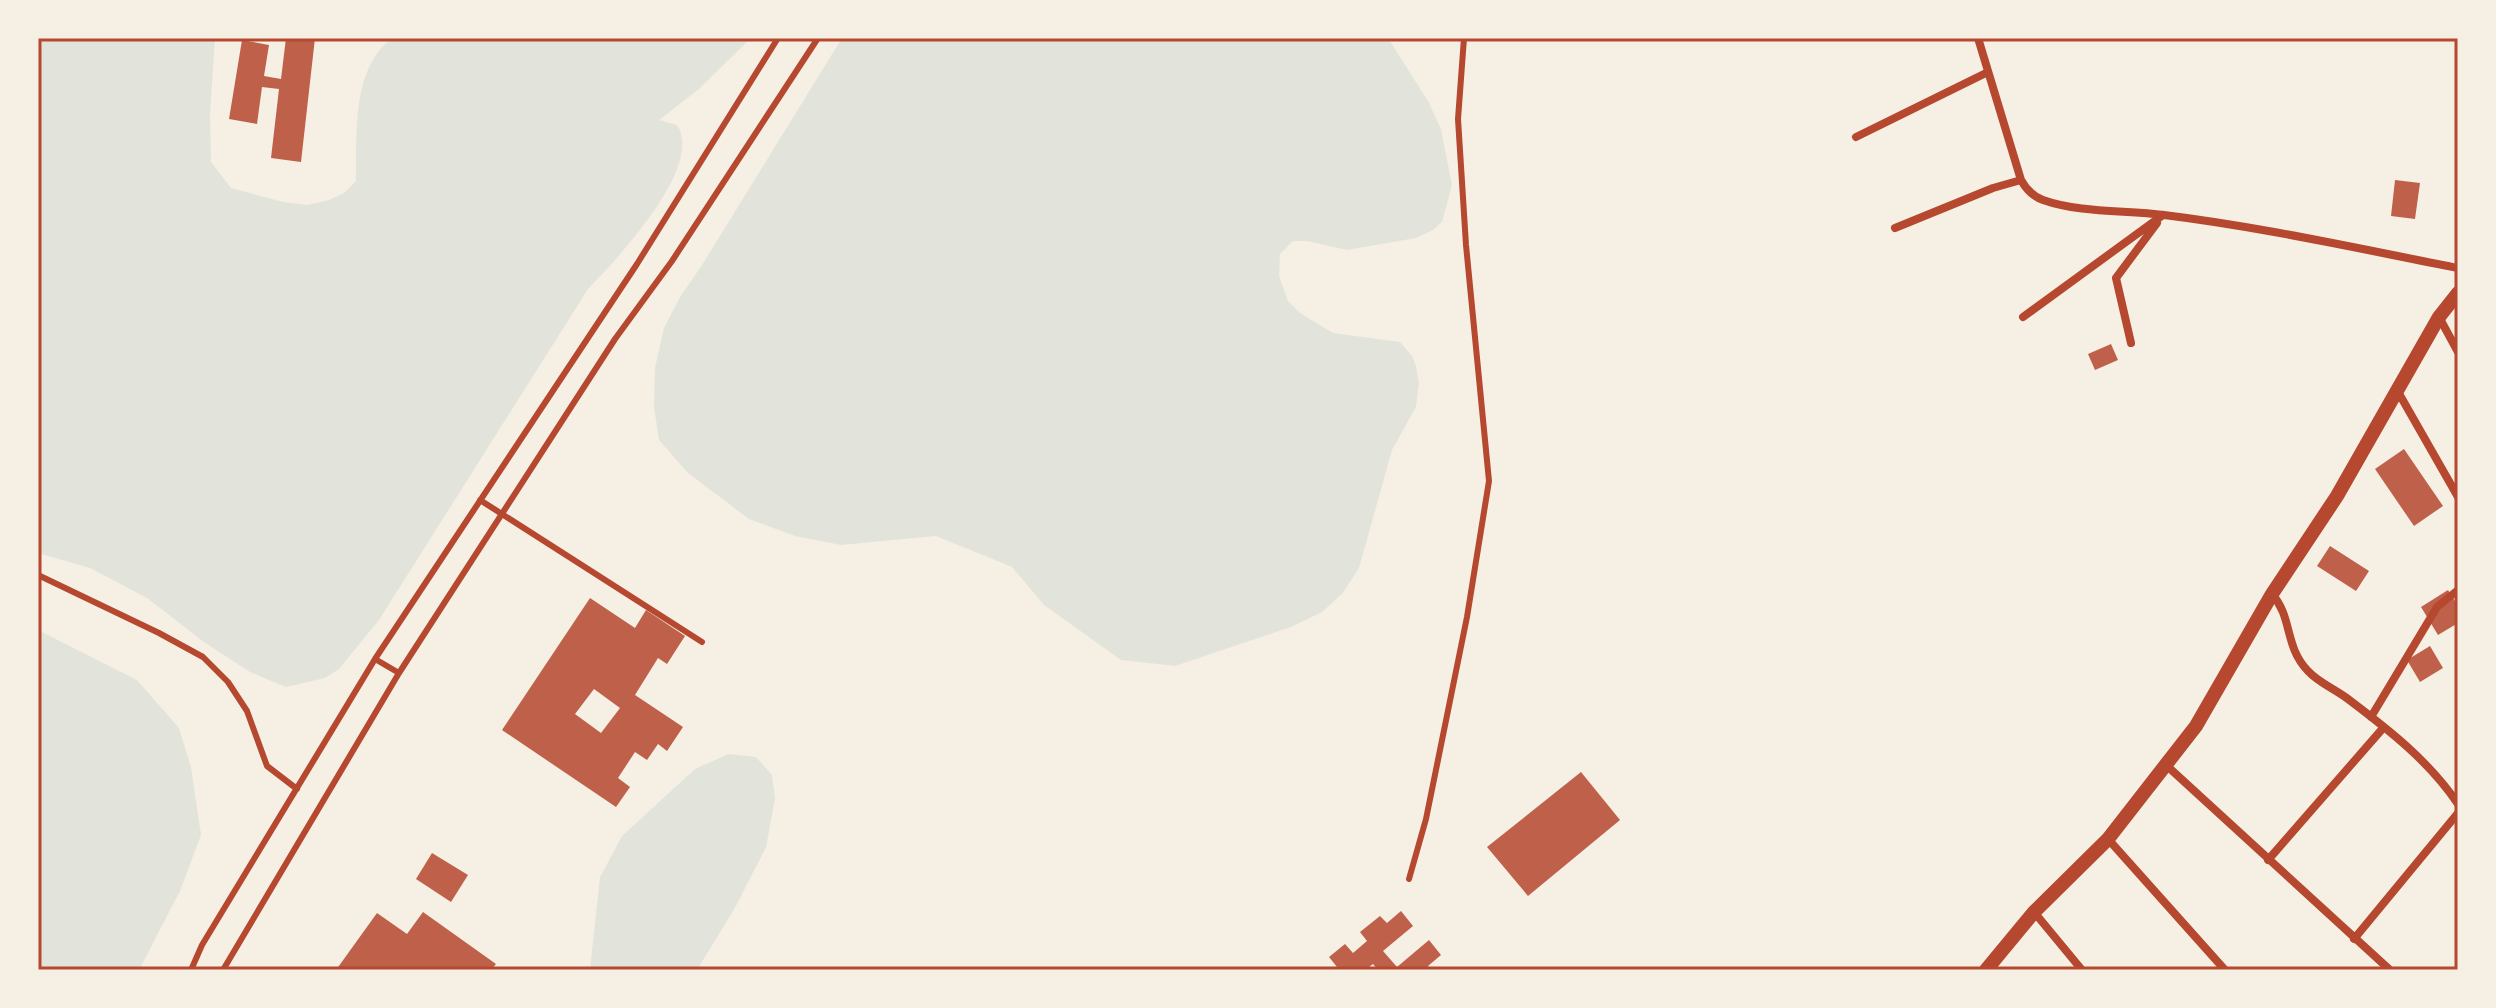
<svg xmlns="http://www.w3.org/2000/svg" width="2496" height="1008" viewBox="0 0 2496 1008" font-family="Rubik,sans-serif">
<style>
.green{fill:#e2e4dc}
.building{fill:#bf614a;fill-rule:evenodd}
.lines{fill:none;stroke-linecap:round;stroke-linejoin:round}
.service{stroke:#b5482f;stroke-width:6}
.minor{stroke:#b5482f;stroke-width:8}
.tertiary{stroke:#b5482f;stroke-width:14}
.neatline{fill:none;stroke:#b5482f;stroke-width:3}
</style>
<rect width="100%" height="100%" fill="#f6efe4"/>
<path class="green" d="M38,38H215L210,114L211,162L231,188L283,202L307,205L329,200L344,193L356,181C357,136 351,69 392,38H751L699,89L659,120L677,125C705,166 616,260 588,289L379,620L339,669L325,678L286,687L250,672L204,642L147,598L90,568L38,553Z
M842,38H1388L1428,101L1441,129L1452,185L1442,222L1433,230L1416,238L1347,250L1307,241H1293L1280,254L1279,276L1288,301L1300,313L1333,333L1400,342L1412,356L1416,366L1419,383L1416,407L1392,450L1359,568L1342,594L1322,612L1291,627L1175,666L1121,660L1044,605L1012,567L936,536L841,545L795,536L749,519L688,473L659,440L654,407L655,368L664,328L680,297L702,265Z
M38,630L137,680L179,728L191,767L201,835L180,891L139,970H38Z
M729,754L756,757L772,775L775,799L766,847L736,906L697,970H590L600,877L622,836L695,769Z"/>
<path class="building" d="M286,38H315L301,162L271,158L279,89L262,87L257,124L229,119L242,40L269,45L264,76L281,79Z
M2395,180L2420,183L2415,219L2391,216Z
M2111,344L2118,360L2095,370L2088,354Z
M2404,449L2443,506L2414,526L2375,469Z
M2330,546L2369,571L2356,591L2317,566Z
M2448,590L2458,606V623L2438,635L2421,607Z
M590,598L635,628L646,610L685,636L667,664L658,658L635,695L683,727L667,751L658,744L647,760L635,752L618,778L630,787L616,807L502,730ZM594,689L620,708L601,733L575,714Z
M2430,646L2443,668L2420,682L2407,660Z
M1581,772L1620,820L1528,896L1487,847Z
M432,853L468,875L451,902L416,879Z
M1401,911L1413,926L1383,951L1397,967L1429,940L1441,955L1428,966L1431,970H1378L1373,964L1365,970H1333L1337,967L1329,957L1345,944L1353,953L1367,941L1360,932L1380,916L1387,923Z
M423,912L496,964L491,970H336L377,913L407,934Z"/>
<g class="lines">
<path class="service" d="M480,500L702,642
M38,575L159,633L203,657L228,682L247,711L267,766L297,789
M375,659L399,673
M1409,879L1426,819L1467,617L1489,481L1466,245L1458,119L1464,38
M191,970L202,945L375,659L637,264L778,38
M223,970L399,673L615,339L672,261L818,38"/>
<path class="minor" d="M1978,38L2021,180C2026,189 2032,196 2043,200C2080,213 2124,210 2164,215C2262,227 2360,249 2458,268
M1856,137L1988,72
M1895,228L1993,188L2021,180
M2023,317L2163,215
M2439,317L2458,352
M2131,343L2116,278L2157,223
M2397,390L2458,497
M2272,594C2293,618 2284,646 2308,671C2319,683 2335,689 2348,699C2389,730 2429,761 2458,804
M2371,717L2437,607L2458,590
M2166,765L2390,970
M2108,839L2225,970
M2268,860L2384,727
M2034,912L2082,970
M2354,939L2458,813"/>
<path class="tertiary" d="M1986,970L2034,912L2108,839L2196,726L2272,594L2337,496L2439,317L2458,293"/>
</g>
<rect width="2496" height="1008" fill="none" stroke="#f6efe4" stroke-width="80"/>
<rect x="40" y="40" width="2416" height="928" class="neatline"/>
</svg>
